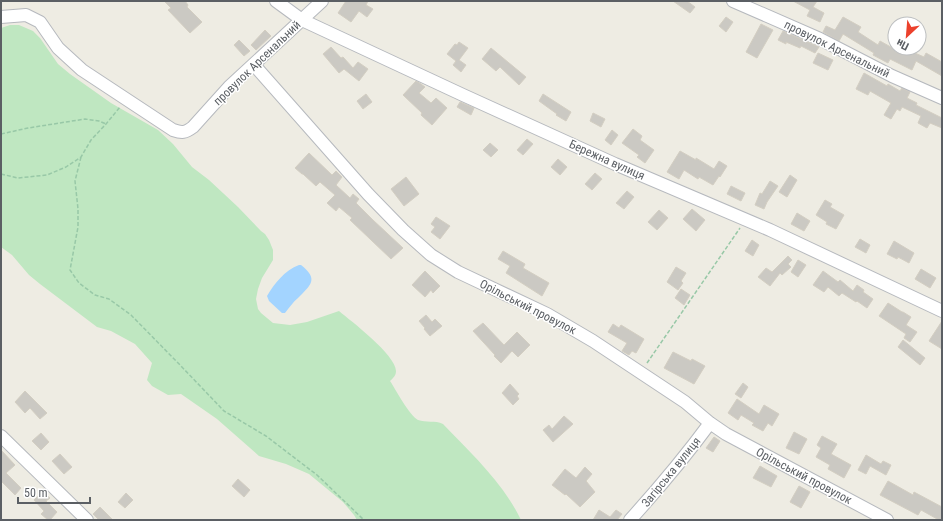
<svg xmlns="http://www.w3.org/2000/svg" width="943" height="521" viewBox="0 0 943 521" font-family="'Roboto Condensed',sans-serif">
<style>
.green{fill:#bfe7c1}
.water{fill:#a3d4ff}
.building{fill:#cbc9c3;stroke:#d3cec2}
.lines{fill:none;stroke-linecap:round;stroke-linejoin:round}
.minor-casing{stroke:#b6b9be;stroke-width:14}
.path{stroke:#98c8a7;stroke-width:1.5;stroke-dasharray:4 2;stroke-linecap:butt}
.minor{stroke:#fff;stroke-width:12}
.labels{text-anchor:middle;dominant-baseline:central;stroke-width:3;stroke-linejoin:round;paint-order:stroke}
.street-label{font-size:12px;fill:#5b5f64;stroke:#fff}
</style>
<rect width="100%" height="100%" fill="#eeece3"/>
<path class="green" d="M10,25H19L33,31L40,38L58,64L70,74L111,103L158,130L173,144L192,167L209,180L238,207L261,231L265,234L269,240L273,250V260L262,278L258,289L256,299L258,309L261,313L273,323L290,325L307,322L339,311C351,321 396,355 396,371C396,376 393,378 390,381C396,390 409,415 418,420C426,423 435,420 443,424C471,453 504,484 521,520H357L354,515L343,502L309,474L286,464L259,456L217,419L181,394L168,395L152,386L147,380L152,363L135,344L111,331L97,327L40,284L29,275L12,255L1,247V28Z"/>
<path class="water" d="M299,265H301C319,279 311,285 298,298C293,302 289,308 285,313H282L269,301L267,296C274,284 285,270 299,265Z"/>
<path class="building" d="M164,1H185L188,5L187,7L202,22L190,33L168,10L171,8Z
M346,1H368L366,5L373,9L367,17L359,11L351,22L338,13Z
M673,1H687L695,7L690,13Z
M793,1H817L813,7L824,13L820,22L807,16L810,10Z
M726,17L733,22L726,32L719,26Z
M843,17L861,27L858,32L878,45L880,41L905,55L908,50L924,57L926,53L942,62V76L916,61L912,70L890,59L888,63L873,55L874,53L843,34L839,41L823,32L826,26L835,30Z
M761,24L773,30L757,58L746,52Z
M265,30L271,36L256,50L251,45Z
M783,31L819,47L815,53L801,46L800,48L786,42V44L778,40Z
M239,40L250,51L244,56L234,45Z
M459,42L468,48L459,60L466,65L461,72L453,65L456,61L447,54L455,44L457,45Z
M331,47L341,58L343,57L353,68L358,62L368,69L359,81L344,69L339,73L323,54Z
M491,48L526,77L519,85L500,67L496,71L482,59Z
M818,53L833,60L828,70L813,63Z
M864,73L887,86L888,84L900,91L902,88L910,92L907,98L917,103L916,105L942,118V128L930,123L927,128L918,123L921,116L902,107L900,111L897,109L891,119L884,115L891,103L870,91L868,95L856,89Z
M416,81L421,84L425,87L419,93L431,103L436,98L447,108L432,125L421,115L422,113L403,95Z
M366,94L372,102L363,109L357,101Z
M543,94L571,112L566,121L556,115L557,114L539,101Z
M460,102L474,108L471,115L457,107Z
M593,113L605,119L601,127L590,121Z
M633,129L642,136L640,140L654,150L645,163L637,157L639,155L622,143Z
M612,130L618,135L611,145L605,140Z
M527,139L533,144L523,155L517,150Z
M490,143L498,150L491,157L483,150Z
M680,151L696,160V158L714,169L719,161L727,166L720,177L719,176L713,185L699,177L698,179L684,170L679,179L667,172Z
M309,153L332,175L336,171L342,177L336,185L350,198L353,194L359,199L356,203L373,220L403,248L391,259L350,220L352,218L339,207L336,211L327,203L335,195L320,182L316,186L303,174H302L295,168Z
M558,159L567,167L560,175L551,167Z
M595,173L602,179L592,190L585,184Z
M790,175L797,180L787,197L779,192Z
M406,177L419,194L404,206L391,189Z
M770,181L778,186L767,202L764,209L755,205L760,193L762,194Z
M731,186L745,193L741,201L727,194Z
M627,191L634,197L624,209L616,203Z
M825,200L832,204L830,207L844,215L836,229L826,224L827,222L816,215Z
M692,209L705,220L696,231L683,219Z
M659,210L668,218L657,230L648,222Z
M797,213L810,221L804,231L791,224Z
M436,217L450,226L440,239L431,232L435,227L431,224Z
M860,239L870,245L866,253L855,247Z
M752,240L759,245L753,256L745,251Z
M894,241L914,253L909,263L898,257L897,259L887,254Z
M503,251L525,264L523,268L549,283L542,296L506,273L510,266L498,259Z
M788,256L792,260L788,264L791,267L782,275L780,273L770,286L758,277L766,268L772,272Z
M798,260L806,265L798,277L791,272Z
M676,267L686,273L681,281L683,283L678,290L667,282Z
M921,269L936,278L930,288L915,279Z
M425,271L440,286L433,293L431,290L425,297L412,285Z
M823,271L838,282L840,280L853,291L857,285L864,290L863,292L873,299L867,308L857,301L856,302L842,293L839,296L828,287L824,292L813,285Z
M681,289L690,295L684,305L675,298Z
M888,303L902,312H903L911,317L906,325L917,332L910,342L904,338L906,334L879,316Z
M426,315L432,322L435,319L442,326L430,336L424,329L425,328L419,321Z
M942,321V349L929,341Z
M483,323L504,345L517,332L530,345L518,357L512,351L501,363L494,356L495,355L473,331Z
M613,324L619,328L621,325L644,339L636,353L632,351L629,355L622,351L627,343L608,332Z
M903,340L925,358L920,365L898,347Z
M673,352L691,361L692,359L705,366L694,384L664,368Z
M743,383L748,387L741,398L735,394Z
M510,384L519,394L517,396L519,399L513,405L502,393Z
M25,391L47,413L40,419L30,408L25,413L15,402Z
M737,399L759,414L764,405L779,414L772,426L768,423L763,431L752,425L754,423L741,415L738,420L728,413Z
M564,416L573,424L553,442L543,430L549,425L552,429Z
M794,432L807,439L799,454L786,448Z
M41,433L49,442L41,450L32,441Z
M822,436L837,444L831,454L851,465L844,478L828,469L830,465L816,457L821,448L817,445Z
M714,437L720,441L713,452L706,448Z
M1,450L15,465L6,473L21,488L15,495L1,481Z
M60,454L72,467L64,474L52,461Z
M866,455L881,464L883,461L891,465L886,475L870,466L866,474L858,470Z
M760,466L777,476L771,487L753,478Z
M585,467L592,474L586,481L595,492L580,507L566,494L565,495L552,485L565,469L576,478Z
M238,479L250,490L244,497L232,486Z
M888,481L913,495L914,492L942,507V520H939L921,510L918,515L880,495Z
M799,486L810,492L801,508L790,502Z
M43,491L50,498L46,501L57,512L50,520H48L41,514L44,511L34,500Z
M126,493L133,500L125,508L118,502Z
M100,507L113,520H99L93,514Z
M599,510L610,517L616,510L622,514L617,520H593Z"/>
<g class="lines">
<g class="minor-casing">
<path id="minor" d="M276,1L302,20L463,95L615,164L770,230L942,311
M733,1L820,39L892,76L942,98
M1,17L26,15L40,22L58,48L82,70L173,130C182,133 185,133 193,127L229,87L322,1
M254,65L368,194L403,230L431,255L458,272L547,314L593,341L685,402L710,423L726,434L887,520
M1,436L87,520
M630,520C658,489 685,457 710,423"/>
</g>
<path class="path" d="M1,134L28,128L85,119L99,121L106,124
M81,157L75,181L78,209V227L70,270L79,283L95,295L109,299L131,315L180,365L224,411L266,436L317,475L364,520
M1,174L18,178L47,175L66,167L81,157L91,140L106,124L120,107
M647,363L740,228"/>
<use href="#minor" class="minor"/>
</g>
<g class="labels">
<g class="street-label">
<text transform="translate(837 49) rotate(26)">провулок Арсенальний</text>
<text transform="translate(257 63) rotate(-44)">провулок Арсенальний</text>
<text transform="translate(607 160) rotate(24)">Бережна вулиця</text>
<text transform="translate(528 307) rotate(27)">Орільський провулок</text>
<text transform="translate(671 472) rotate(-51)">Загірська вулиця</text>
<text transform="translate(804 476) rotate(28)">Орільський провулок</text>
</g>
</g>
<rect width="943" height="521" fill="none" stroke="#5b5f64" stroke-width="4"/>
<g transform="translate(907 36) rotate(206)"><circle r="19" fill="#ffffff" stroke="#bdbfc1"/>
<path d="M0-3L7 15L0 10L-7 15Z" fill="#ec412c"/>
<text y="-6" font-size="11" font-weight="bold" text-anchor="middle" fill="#5b5f64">Пн</text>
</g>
<path d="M18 497v6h72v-6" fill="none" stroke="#5b5f64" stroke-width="2"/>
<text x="24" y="497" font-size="12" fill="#5b5f64" stroke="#ffffff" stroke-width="3" paint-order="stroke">50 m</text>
</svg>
